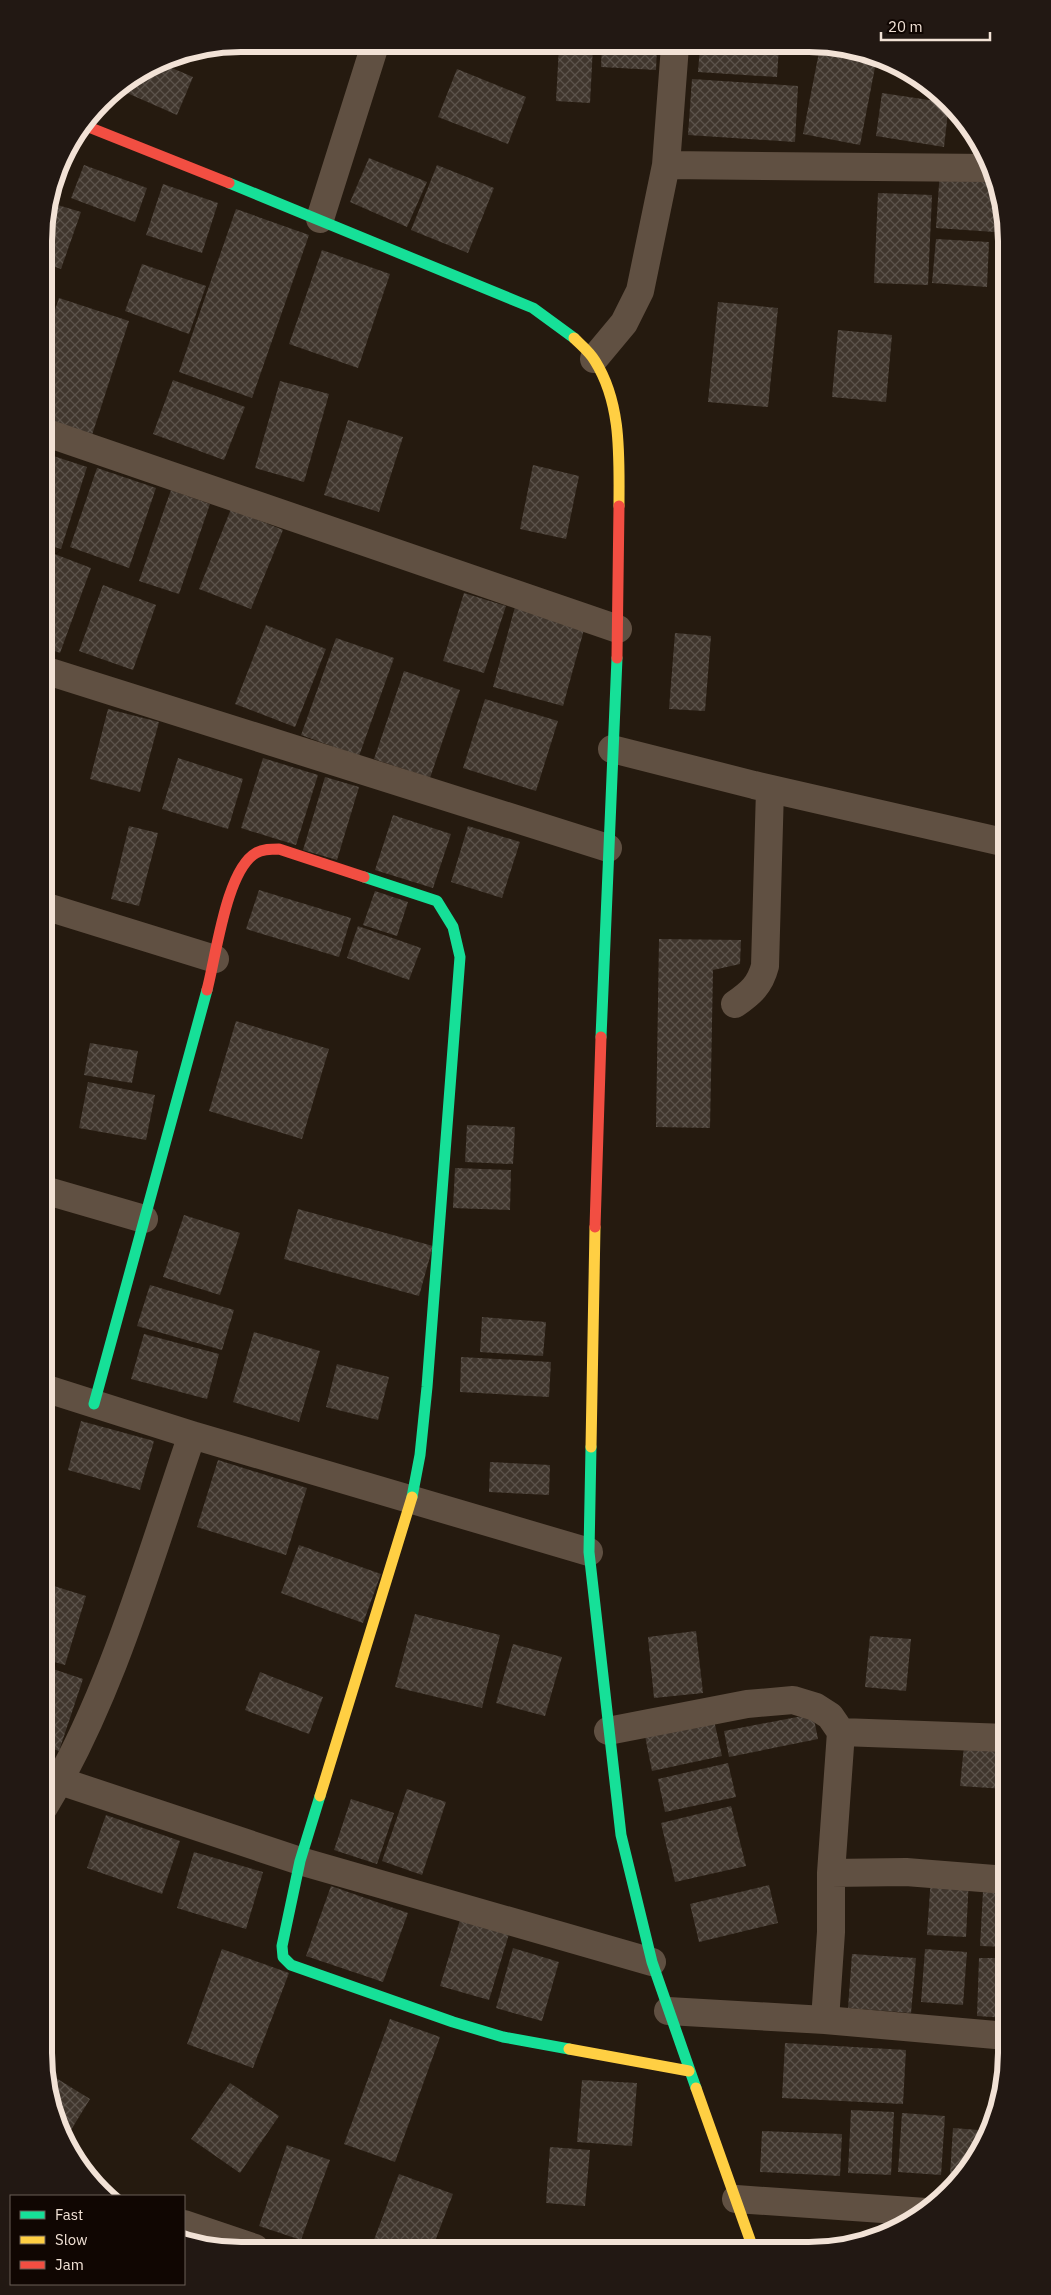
<svg xmlns="http://www.w3.org/2000/svg" width="1051" height="2295" viewBox="0 0 1051 2295" font-family="'IBM Plex Sans',sans-serif">
<style>
.building{fill:url(#building-cross-hatch)}
.lines{fill:none;stroke-linecap:round;stroke-linejoin:round}
.street{stroke:#605042;stroke-width:28}
.fast{stroke:#16e098;stroke-width:11}
.slow{stroke:#ffcf43;stroke-width:11}
.jam{stroke:#f24e42;stroke-width:11}
.rim{fill:none;stroke:#f2e2d6;stroke-width:6}
</style>
<defs>
<pattern id="building-cross-hatch" width="8" height="8" patternUnits="userSpaceOnUse" patternTransform="scale(1.25)"><rect width="8" height="8" fill="#40362d"/><path d="M0 0l8 8M0 8l8-8" fill="none" stroke="#5c534b"/></pattern>
</defs>
<rect width="100%" height="100%" fill="#251a0f"/>
<path class="building" d="M559,46H593L590,103L556,101Z
M602,46H657L656,70L601,67Z
M700,47H779L777,77L698,72Z
M820,47L848,48L877,57L860,145L803,134Z
M160,63L193,77L177,115L118,89Z
M457,69L526,97L508,144L438,117Z
M692,79L798,86L795,142L688,135Z
M882,93L949,103L944,147L876,136Z
M369,158L427,182L407,227L350,202Z
M84,165L147,188L135,222L71,198Z
M437,165L494,188L468,253L411,230Z
M940,170L993,174L998,185L995,232L936,228Z
M163,184L218,203L202,253L146,235Z
M878,193L932,195L928,285L874,283Z
M51,203L81,212L61,269L44,263V228Z
M236,209L309,235L252,398L179,372Z
M936,239L989,242L987,287L932,283Z
M322,250L390,274L358,368L289,344Z
M142,264L206,286L189,334L125,311Z
M59,298L129,321L91,438L44,423V343Z
M718,302L778,308L768,407L708,402Z
M838,330L892,335L886,402L832,397Z
M173,380L245,407L224,460L153,434Z
M280,381L329,394L304,482L255,468Z
M348,420L403,437L379,512L324,495Z
M44,453L87,467L61,549L44,544Z
M533,465L579,476L566,539L520,529Z
M97,468L156,488L129,568L70,547Z
M171,490L210,504L179,594L139,581Z
M231,509L283,530L251,609L199,589Z
M44,550L91,568L60,653L44,647Z
M103,585L156,605L133,670L79,651Z
M464,593L506,606L484,673L443,661Z
M515,607L585,626L563,706L493,687Z
M266,625L326,649L295,727L235,704Z
M675,633L711,636L705,711L669,709Z
M336,638L394,658L359,756L301,735Z
M404,671L460,690L430,778L374,759Z
M485,699L558,721L536,791L463,768Z
M108,709L159,722L140,792L90,779Z
M178,758L243,779L228,829L162,809Z
M263,758L318,775L296,845L241,828Z
M325,777L359,787L337,860L303,850Z
M393,815L451,834L433,888L375,870Z
M129,826L158,833L139,906L111,899Z
M468,826L520,842L502,898L451,882Z
M259,890L351,918L339,957L246,929Z
M375,891L408,902L397,936L363,925Z
M358,926L421,948L409,980L347,958Z
M659,939L741,940L740,964L713,970L710,1128L656,1127Z
M236,1021L329,1049L302,1139L209,1111Z
M90,1043L138,1051L132,1083L84,1075Z
M88,1082L155,1095L146,1140L79,1128Z
M467,1125L515,1127L513,1164L465,1162Z
M455,1168L511,1170L510,1210L453,1208Z
M298,1209L433,1246L419,1296L284,1259Z
M184,1215L240,1233L220,1295L163,1277Z
M150,1285L234,1310L222,1350L137,1326Z
M482,1317L546,1322L543,1356L480,1352Z
M254,1332L320,1351L299,1422L233,1402Z
M144,1334L219,1354L207,1399L131,1379Z
M461,1357L551,1362L549,1397L460,1392Z
M337,1364L389,1377L378,1420L326,1407Z
M81,1421L154,1441L140,1490L68,1470Z
M218,1460L307,1488L286,1555L197,1527Z
M490,1462L550,1465L549,1495L489,1492Z
M299,1545L381,1574L363,1623L281,1593Z
M44,1583L86,1596L65,1665L44,1659Z
M415,1614L500,1635L482,1708L395,1687Z
M696,1631L703,1693L654,1698L648,1637Z
M870,1636L911,1639L906,1691L865,1687Z
M513,1644L562,1657L545,1716L496,1703Z
M44,1666L83,1679L59,1751L44,1746Z
M260,1672L323,1697L309,1734L245,1710Z
M813,1714L818,1739L729,1757L724,1731Z
M713,1716L722,1756L652,1771L644,1731Z
M964,1746L1007,1749L1005,1789L960,1786Z
M728,1763L736,1797L665,1812L658,1779Z
M407,1789L446,1802L422,1875L382,1861Z
M351,1799L394,1813L377,1864L334,1850Z
M731,1806L746,1866L675,1882L661,1823Z
M106,1815L180,1841L162,1894L87,1868Z
M194,1852L263,1872L246,1929L177,1908Z
M931,1876L969,1878L966,1937L927,1935Z
M769,1885L778,1923L699,1942L690,1904Z
M331,1886L408,1913L383,1982L306,1956Z
M983,1891L1007,1893V1947L980,1946Z
M460,1920L509,1934L489,2000L440,1986Z
M513,1948L559,1962L542,2021L496,2008Z
M222,1949L289,1973L253,2068L187,2044Z
M925,1949L967,1952L963,2005L921,2002Z
M852,1954L916,1958L911,2013L848,2008Z
M979,1958H1007V2018L977,2016Z
M390,2019L440,2037L395,2162L344,2144Z
M785,2043L906,2050L903,2104L782,2098Z
M56,2078L90,2099L66,2138L51,2105L49,2089Z
M582,2080L637,2083L632,2146L577,2142Z
M230,2083L279,2116L240,2173L191,2139Z
M851,2110L894,2112L891,2175L848,2173Z
M902,2113L945,2116L941,2175L898,2172Z
M953,2128L991,2131L966,2174L949,2190Z
M762,2131L842,2134L840,2176L760,2172Z
M287,2145L330,2160L301,2240L259,2226Z
M550,2147L590,2150L585,2206L546,2203Z
M399,2174L453,2194L432,2249H381L372,2245Z"/>
<g class="lines">
<path class="street" d="M675,46L666,165L990,168
M320,219L375,45
M594,359L624,323L640,291L666,165
M44,432L618,629
M44,670L608,848
M612,749L754,785L1007,843
M44,906L215,959
M735,1004C751,993 760,985 765,966L770,789
M44,1190L144,1219
M44,1388L192,1435L589,1552
M608,1731L747,1704L793,1700L816,1707L830,1716L841,1732L831,1873
M841,1732L1007,1738
M44,1773L60,1781L300,1861L652,1962
M44,1807C112,1695 149,1559 192,1435
M668,2011L825,2020L1007,2036
M825,2020L831,1932V1873L906,1872L1007,1880
M736,2199L926,2212
M184,2224L255,2248"/>
<path class="fast" d="M229,183L533,308L574,338
M364,877L437,901L453,927L460,957L427,1387L420,1455L412,1497
M601,1037L617,658
M94,1404L207,990
M591,1447L589,1552L621,1835L652,1962L696,2088
M320,1796L300,1861L282,1946L283,1957L291,1965L453,2022L503,2037L569,2049"/>
<path class="slow" d="M574,338C581,345 590,352 595,361C622,404 619,457 619,506
M591,1447L595,1227
M320,1796L412,1497
M569,2049L689,2071
M696,2088L754,2251"/>
<path class="jam" d="M86,126L229,183
M617,658L619,506
M207,990C216,957 226,870 256,853C263,849 271,849 279,849L364,877
M595,1227L601,1037"/>
</g>
<path d="M0 0H1051V2295H0ZM241 52H809A189 189 0 0 1 998 241V2053A189 189 0 0 1 809 2242H241A189 189 0 0 1 52 2053V241A189 189 0 0 1 241 52Z" fill="#221813" fill-rule="evenodd"/>
<path class="rim" d="M241 52H809A189 189 0 0 1 998 241V2053A189 189 0 0 1 809 2242H241A189 189 0 0 1 52 2053V241A189 189 0 0 1 241 52Z"/>
<rect x="10" y="2195" width="175" height="90" fill="#100602" stroke="#6a5e57"/>
<rect x="20" y="2211" width="25" height="8" fill="#16e098" stroke="#6a5e57"/>
<text x="55" y="2220" font-size="15" fill="#f2e2d6">Fast</text>
<rect x="20" y="2236" width="25" height="8" fill="#ffcf43" stroke="#6a5e57"/>
<text x="55" y="2245" font-size="15" fill="#f2e2d6">Slow</text>
<rect x="20" y="2261" width="25" height="8" fill="#f24e42" stroke="#6a5e57"/>
<text x="55" y="2270" font-size="15" fill="#f2e2d6">Jam</text>
<path d="M881 32v8h109v-8" fill="none" stroke="#f2e2d6" stroke-width="2.5"/>
<text x="888" y="32" font-size="15" fill="#f2e2d6" stroke="#100602" stroke-width="4" paint-order="stroke">20 m</text>
</svg>
